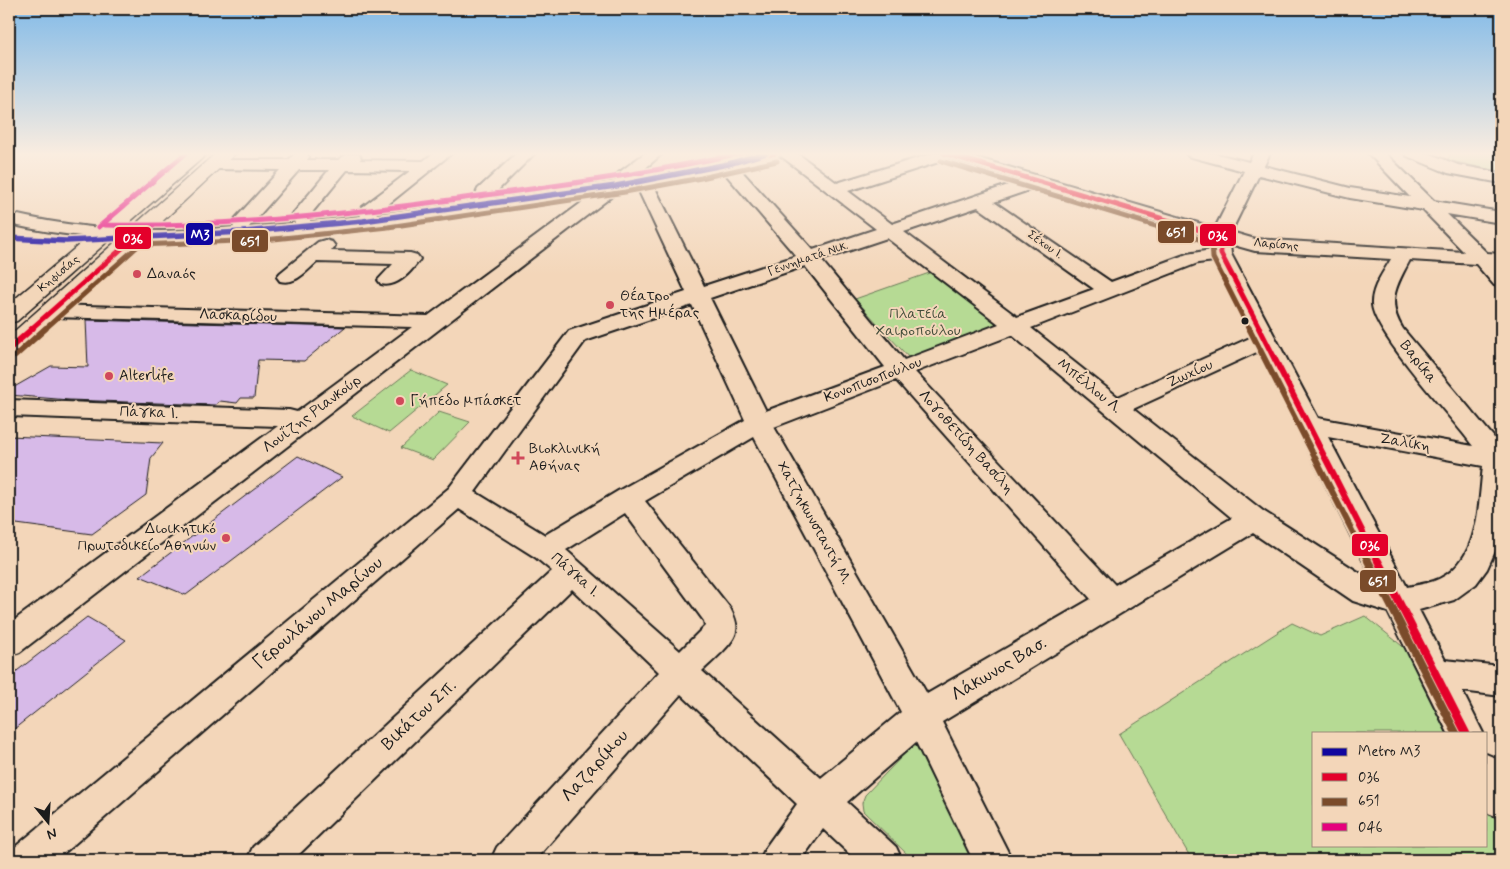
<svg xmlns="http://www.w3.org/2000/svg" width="1510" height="869" viewBox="0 0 1510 869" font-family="Mynerve,sans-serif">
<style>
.built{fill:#ebcec7}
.green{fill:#b6da94;stroke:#697b58}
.building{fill:#d7bae8;stroke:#1c1c1c}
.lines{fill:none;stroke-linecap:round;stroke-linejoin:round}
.minor-casing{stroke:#1c1c1c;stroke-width:4}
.major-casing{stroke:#1c1c1c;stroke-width:3}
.minor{fill:#f3d6b9;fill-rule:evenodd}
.major{fill:#f3d6b9;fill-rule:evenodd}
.bus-1-far2-casing{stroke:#f3d6b9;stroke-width:8}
.bus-1-far1-casing{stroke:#f3d6b9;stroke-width:10}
.bus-1-casing{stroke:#f3d6b9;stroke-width:12}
.bus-2-far2-casing{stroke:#f3d6b9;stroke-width:8}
.bus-2-far1-casing{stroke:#f3d6b9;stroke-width:10}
.bus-2-casing{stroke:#f3d6b9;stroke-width:12}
.bus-3-casing{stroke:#f3d6b9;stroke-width:8}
.bus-1-far2{stroke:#e4002b;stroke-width:5}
.bus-1-far1{stroke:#e4002b;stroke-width:6}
.bus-1{stroke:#e4002b;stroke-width:8}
.bus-2-far2{stroke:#7a4b2a;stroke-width:5}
.bus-2-far1{stroke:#7a4b2a;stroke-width:6}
.bus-2{stroke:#7a4b2a;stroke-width:8}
.bus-3{stroke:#e5007d;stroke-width:5}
.metro-1-casing{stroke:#f3d6b9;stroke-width:9}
.metro-1{stroke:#10069f;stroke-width:5.5}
.poi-dot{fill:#d1495b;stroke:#f3d6b9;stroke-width:2}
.bus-dot{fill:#1c1c1c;stroke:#f3d6b9;stroke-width:2}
.labels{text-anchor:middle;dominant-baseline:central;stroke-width:4;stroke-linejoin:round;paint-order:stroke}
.far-street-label{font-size:12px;fill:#1c1c1c;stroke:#f3d6b9}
.poi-label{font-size:15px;fill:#1c1c1c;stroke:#f3d6b9;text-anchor:start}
.park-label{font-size:15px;fill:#424c3a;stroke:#f3d6b9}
.street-label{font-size:15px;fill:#1c1c1c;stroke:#f3d6b9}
.near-street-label{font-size:18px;fill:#1c1c1c;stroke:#f3d6b9}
.line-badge{stroke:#f3d6b9;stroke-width:2}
.badge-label{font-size:14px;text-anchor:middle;font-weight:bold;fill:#fff}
</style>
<rect width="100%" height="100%" fill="#f3d6b9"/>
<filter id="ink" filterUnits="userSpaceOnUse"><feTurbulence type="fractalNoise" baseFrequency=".02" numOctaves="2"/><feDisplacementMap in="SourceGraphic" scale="10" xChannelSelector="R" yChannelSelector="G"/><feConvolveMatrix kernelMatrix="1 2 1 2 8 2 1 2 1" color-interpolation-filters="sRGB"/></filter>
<g filter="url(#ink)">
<path class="built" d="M964,153H1036L1019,169Z"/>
<path class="green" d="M1452,153H1501V172L1447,160Z
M935,271L1005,322L910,359L855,299Z
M411,370L447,385L389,433L352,416Z
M439,412L470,422L433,460L401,448Z
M1365,616L1417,658L1456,733H1314V845H1486V793L1501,823V860H1192L1119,734L1292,623L1320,636Z
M916,746L922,754L975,860H913L863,811L862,803L865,795L909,749Z"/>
<path class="building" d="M86,320L345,327L304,361L258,360L254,398H241L237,403L220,401L215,405L69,400L9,395V390L51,366L88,367Z
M9,436L163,443L151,458L146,495L92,534L9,523Z
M298,456L342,477L186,595L140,576Z
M87,617L126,640L9,733V677Z"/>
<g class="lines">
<g class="minor-casing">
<path id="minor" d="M295,153H307L309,157L307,160H338L347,154H359L361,158L360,160L423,161L434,153H452L376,214L476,200L474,198L478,189L517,153H535L493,195L492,198L616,181L614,178L617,174L645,153H663L635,177L755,153H797L837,183L934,153H961L1215,228L1244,171L1188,156L1186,153H1213L1249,162L1254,153H1270L1264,166L1350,188L1410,197L1368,153H1385L1434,201L1501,212V223L1447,214L1487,253L1501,254V266H1498L1501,269V287L1494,285L1476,264L1410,260C1396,286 1386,302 1403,329L1501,446V538L1487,569L1476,584L1454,600L1419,610L1445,660L1501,666V696L1462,691L1483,733H1448L1388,612L1353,601L1253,533L942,722L1012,860H973L916,742L847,802L896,847L902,860H856L823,829L801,860H760L766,847L797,804L681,694L535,860H491L497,847L659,672L572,589L293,860H247L253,847L552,571L535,557L459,509L56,860H9L15,847L449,488L569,331L686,292L637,187L620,190L20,652L9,656V624L278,426L9,416V400L289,410L297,412L412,327L52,317L44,316L41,311L44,306L52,305L428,316L592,195C405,221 195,266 9,224V213C60,225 113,231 165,231C188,231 211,229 234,227L232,224L234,220L280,170L215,169L209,168L207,164L209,160H289ZM781,156L876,229L813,250L738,167ZM948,159L1020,181L892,224L848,191ZM299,170H329L292,215L295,223L249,227ZM347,170L410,171L361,208L358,212L361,216L310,221V215ZM723,171L796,256L704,286L653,184ZM1259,175L1350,198L1423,210L1464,252L1255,239L1231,232ZM1038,187L1211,238V250L1187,254L1111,282L994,202ZM978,207L1094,289L1017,317L904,232ZM887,238L999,324L904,360L821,260ZM1230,244L1255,251L1391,259C1383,273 1371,288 1372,305C1375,335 1452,417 1473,446L1318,418L1231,254ZM1215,261L1252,337L1118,397L1031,328L1198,263ZM805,266L885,367L766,411L710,298ZM692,305L745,420L618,491L545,535L475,492L585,341ZM1012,335L1232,518L1115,585L915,372ZM1259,351L1374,582L1263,511L1133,409ZM896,380L1091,599L927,694L774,427ZM754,437L901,712L821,778L702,671C711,662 735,643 736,631C738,623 733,614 730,608L645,501ZM1328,437L1483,466C1478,507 1480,564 1434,581C1425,584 1416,585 1407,587ZM625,513L704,621L705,626L680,651L566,550Z
M1405,153H1428L1458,165L1501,173V183L1448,173L1407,156Z
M325,240L332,242L335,246L331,251L410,253L417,255L420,259C411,272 397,288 381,284L378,280L393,264L317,262C306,271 296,285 280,281L277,277L280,273L318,242Z
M1486,754L1498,759L1501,764V818L1488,813L1486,809Z"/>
</g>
<g class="major-casing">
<path id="major" d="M188,153H208L17,321L9,323V304Z
M216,153H236L18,355L9,357V336Z"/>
</g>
<use href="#minor" class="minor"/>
<use href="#major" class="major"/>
<g class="bus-1-far2-casing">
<path id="bus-1-far2" d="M944,153L1220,236L1221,254L1260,329
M31,329L136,236L262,231L387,218L624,184L700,170L775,153"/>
</g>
<g class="bus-1-far1-casing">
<path id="bus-1-far1" d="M1259,328L1378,562
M9,349L33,328"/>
</g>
<g class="bus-1-casing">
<path id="bus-1" d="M1378,561L1466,733"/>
</g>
<g class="bus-2-far2-casing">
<path id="bus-2-far2" d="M941,161L1212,243L1213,258L1249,329
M45,329L139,245L264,240L388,227L625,192L701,178L777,161"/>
</g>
<g class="bus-2-far1-casing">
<path id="bus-2-far1" d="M1249,328L1368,562
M15,356L46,328"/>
</g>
<g class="bus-2-casing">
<path id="bus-2" d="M1368,561L1456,733"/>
</g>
<g class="bus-3-casing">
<path id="bus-3" d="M105,225C233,227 359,213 486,195C571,184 656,172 740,153
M99,227L186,153"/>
</g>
<use href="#bus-1-far2" class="bus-1-far2"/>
<use href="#bus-1-far1" class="bus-1-far1"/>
<use href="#bus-1" class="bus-1"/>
<use href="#bus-2-far2" class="bus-2-far2"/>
<use href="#bus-2-far1" class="bus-2-far1"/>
<use href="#bus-2" class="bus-2"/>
<use href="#bus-3" class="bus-3"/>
<g class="metro-1-casing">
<path id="metro-1" d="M9,238L66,241L243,232L363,221L616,186L728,164L766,153"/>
</g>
<use href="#metro-1" class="metro-1"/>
</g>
</g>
<linearGradient id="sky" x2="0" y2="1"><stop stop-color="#81bae8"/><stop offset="0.56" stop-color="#faede0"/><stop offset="1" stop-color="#faede0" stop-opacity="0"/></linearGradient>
<rect width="1510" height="275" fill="url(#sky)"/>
<g class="poi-dot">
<circle cx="137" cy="274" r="5"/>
<circle cx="610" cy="305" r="5"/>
<circle cx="109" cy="376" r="5"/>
<circle cx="400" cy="401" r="5"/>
<path d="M515.5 450.5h5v5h5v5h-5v5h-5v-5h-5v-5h5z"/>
<circle cx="226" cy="538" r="5"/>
</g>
<circle class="bus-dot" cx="1245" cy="321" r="4.5"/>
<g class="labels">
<g class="far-street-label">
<text transform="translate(1045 245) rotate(35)">Σέχου Ι.</text>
<text transform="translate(1276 245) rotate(5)">Λαρίσης</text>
<text transform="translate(808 259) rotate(-19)">Γεννηματά Νικ.</text>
<text transform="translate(59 274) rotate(-40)">Κηφισίας</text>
</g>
<g class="poi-label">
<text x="147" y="274">Δαναός</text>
<text x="620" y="296">Θέατρο<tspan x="620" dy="17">της Ημέρας</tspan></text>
<text x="119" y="376">Alterlife</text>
<text x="410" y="401">Γήπεδο μπάσκετ</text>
<text x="529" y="449">Βιοκλινική<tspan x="529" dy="17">Αθήνας</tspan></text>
<text x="216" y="529" text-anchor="end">Διοικητικό<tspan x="216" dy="17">Πρωτοδικείο Αθηνών</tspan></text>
</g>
<g class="park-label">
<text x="918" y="314">Πλατεία<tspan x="918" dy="17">Χαιροπούλου</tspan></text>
</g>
<g class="street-label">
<text transform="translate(238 316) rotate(2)">Λασκαρίδου</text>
<text transform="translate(1418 362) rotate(52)">Βαρίκα</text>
<text transform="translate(1190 374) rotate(-24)">Ζωχίου</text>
<text transform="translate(873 380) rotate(-21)">Κονοπισοπούλου</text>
<text transform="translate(1089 386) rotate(39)">Μπέλλου Λ.</text>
<text transform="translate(149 413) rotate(2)">Πάγκα Ι.</text>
<text transform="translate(312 414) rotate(-37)">Λουΐζης Ριανκούρ</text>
<text transform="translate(966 442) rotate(48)">Λογοθετίδη Βασίλη</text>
<text transform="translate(1405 443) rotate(10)">Ζαλίκη</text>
<text transform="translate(814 523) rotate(61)">Χατζηκωνσταντή Μ.</text>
<text transform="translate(575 575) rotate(41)">Πάγκα Ι.</text>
</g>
<g class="near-street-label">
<text transform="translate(318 613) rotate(-40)">Γερουλάνου Μαρίνου</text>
<text transform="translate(999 669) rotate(-31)">Λάκωνος Βασ.</text>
<text transform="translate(419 715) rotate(-43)">Βικάτου Σπ.</text>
<text transform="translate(595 766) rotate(-48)">Λαζαρίμου</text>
</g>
</g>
<g class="line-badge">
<rect x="1157" y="220" width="38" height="24" rx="5" fill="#7a4b2a"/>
<rect x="185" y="222" width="29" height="24" rx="5" fill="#10069f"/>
<rect x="1199" y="223" width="38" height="24" rx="5" fill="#e4002b"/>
<rect x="114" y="226" width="38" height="24" rx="5" fill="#e4002b"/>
<rect x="231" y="229" width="38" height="24" rx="5" fill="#7a4b2a"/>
<rect x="1351" y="533" width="38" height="24" rx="5" fill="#e4002b"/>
<rect x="1359" y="569" width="38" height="24" rx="5" fill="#7a4b2a"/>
</g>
<g class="badge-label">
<text x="1176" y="237">651</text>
<text x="200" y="239">Μ3</text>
<text x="1218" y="240">036</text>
<text x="133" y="243">036</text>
<text x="250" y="246">651</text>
<text x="1370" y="550">036</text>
<text x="1378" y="586">651</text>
</g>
<rect width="1510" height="869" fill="none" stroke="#f3d6b9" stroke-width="30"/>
<rect x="15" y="15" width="1480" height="839" fill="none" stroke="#1c1c1c" stroke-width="2" filter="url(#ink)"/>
<rect x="1312" y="732" width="175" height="115" fill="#f3d6b9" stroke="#9d8c7a"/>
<rect x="1322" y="748" width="25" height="8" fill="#10069f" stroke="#9d8c7a"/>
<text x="1358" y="756" font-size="15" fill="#1c1c1c">Metro Μ3</text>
<rect x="1322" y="773" width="25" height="8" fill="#e4002b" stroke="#9d8c7a"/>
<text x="1358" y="782" font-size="15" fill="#1c1c1c">036</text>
<rect x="1322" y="798" width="25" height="8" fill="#7a4b2a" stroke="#9d8c7a"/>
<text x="1358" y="806" font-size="15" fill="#1c1c1c">651</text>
<rect x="1322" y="823" width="25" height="8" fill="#e5007d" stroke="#9d8c7a"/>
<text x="1358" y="832" font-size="15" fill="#1c1c1c">046</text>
<g transform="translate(48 822) rotate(162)" stroke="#f3d6b9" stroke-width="4" paint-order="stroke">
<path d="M0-4L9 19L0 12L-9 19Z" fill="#1c1c1c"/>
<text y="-8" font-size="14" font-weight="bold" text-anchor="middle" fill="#1c1c1c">N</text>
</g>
</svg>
